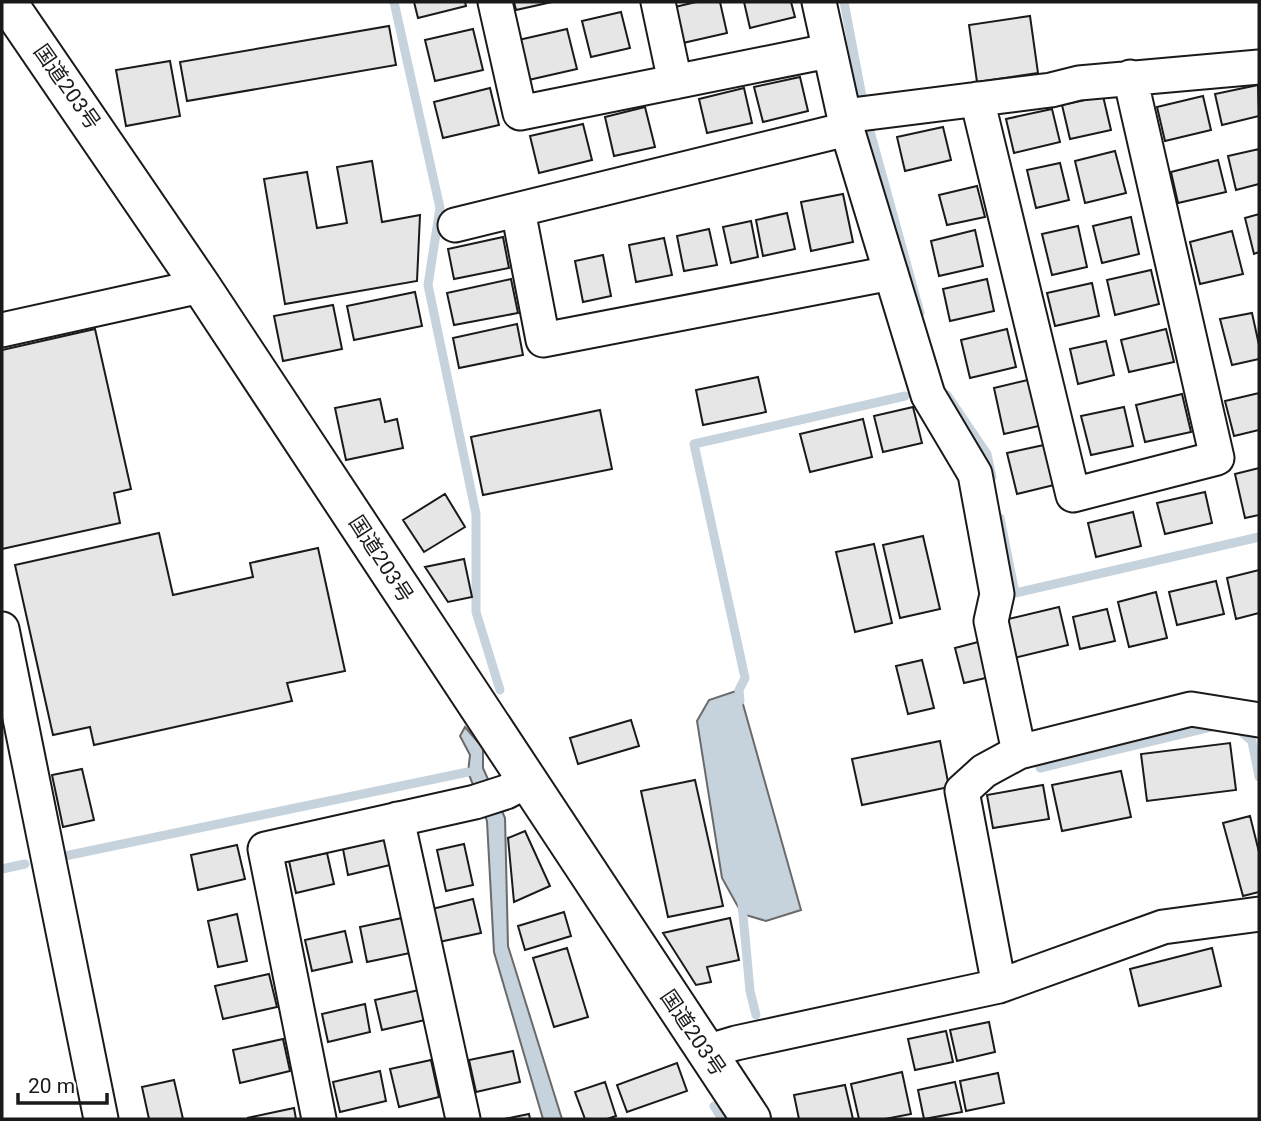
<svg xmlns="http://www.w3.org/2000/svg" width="1261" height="1121" viewBox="0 0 1261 1121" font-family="Roboto,'Noto Sans JP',sans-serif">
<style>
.water{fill:#c6d2dc;stroke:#6a6a6a;stroke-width:2}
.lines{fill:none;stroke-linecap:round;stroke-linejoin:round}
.stream{stroke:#c6d2dc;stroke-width:9}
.building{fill:#e6e6e6;stroke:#1a1a1a;stroke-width:2}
.minor-casing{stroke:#1a1a1a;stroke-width:37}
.highway-casing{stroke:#1a1a1a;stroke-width:42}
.minor{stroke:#fff;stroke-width:33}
.highway{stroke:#fff;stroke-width:38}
.labels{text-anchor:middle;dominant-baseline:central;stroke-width:5;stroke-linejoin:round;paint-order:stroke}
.street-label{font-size:21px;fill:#1a1a1a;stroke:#fff}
</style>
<rect width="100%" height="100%" fill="#fff"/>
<path class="water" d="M739,690L801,910L766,921L742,914L722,878L697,721L709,700Z
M465,727L483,748V768L505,818L508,946L562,1119H543L494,952L487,821L468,772L470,755L460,736Z"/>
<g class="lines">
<path class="stream" d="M394,2L440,208L428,285L476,514V612L500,690
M844,2L864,107
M867,120L920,313
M947,395L987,454L992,477
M1000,518L1015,593L1259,537
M740,701L739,690L745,678L694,444L905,396
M1237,728L1252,741L1259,777
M1040,768L1215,726
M65,856L468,772
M2,869L25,864
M742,904L750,991L756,1015
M714,1106L722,1119"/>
</g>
<path class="building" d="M414,2H465L466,6L418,18Z
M514,2H552L516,10Z
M696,2H720L727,33L683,43L675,7Z
M744,2H791L795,17L750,28Z
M621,12L630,48L591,57L582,21Z
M1030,16L1038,73L977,82L969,25Z
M389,26L396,65L187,101L180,62Z
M473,29L483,70L435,81L425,40Z
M567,29L577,69L524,81L514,41Z
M170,61L180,116L126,126L116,70Z
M800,77L808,111L763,122L754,87Z
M1258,85L1259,116L1222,125L1215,94Z
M490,88L499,125L443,138L434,102Z
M744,88L752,123L707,133L699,99Z
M1103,96L1111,130L1070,139L1062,105Z
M1203,96L1211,130L1165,141L1157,107Z
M645,107L655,147L614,156L605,117Z
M1052,109L1060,142L1014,153L1006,119Z
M583,124L592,160L539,173L530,136Z
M943,127L951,160L905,171L897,137Z
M1259,149V184L1236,190L1228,156Z
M1115,151L1126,193L1085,203L1075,161Z
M1218,160L1226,192L1178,203L1171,172Z
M372,161L382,222L420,215L417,281L285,304L264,179L307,172L317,228L347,223L337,167Z
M1060,163L1069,200L1036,208L1027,170Z
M977,186L985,217L947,225L939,195Z
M843,194L853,242L811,251L801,202Z
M787,213L795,249L763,256L756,220Z
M1259,214V252L1254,254L1245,218Z
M1131,217L1139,254L1102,263L1093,226Z
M751,221L758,257L731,263L723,227Z
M1078,226L1087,267L1052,275L1042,234Z
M709,229L717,265L684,271L677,236Z
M975,230L983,266L939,276L931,241Z
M1232,231L1243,274L1200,284L1190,242Z
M503,237L509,268L454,279L448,249Z
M664,238L672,275L636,282L629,245Z
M603,255L611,296L583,302L575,261Z
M1151,270L1159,304L1115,315L1107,280Z
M511,279L518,313L454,325L447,293Z
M987,279L994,311L950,321L943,289Z
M1092,283L1099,316L1055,326L1047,293Z
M415,292L422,326L354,340L347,306Z
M333,305L342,349L283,361L274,316Z
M1252,313L1259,345V359L1232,365L1220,319Z
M517,324L523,355L459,368L453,338Z
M95,329L131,489L114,493L120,523L2,549V350Z
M1007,329L1016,367L970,378L961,340Z
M1166,329L1174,362L1129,372L1121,340Z
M1106,341L1114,375L1078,384L1070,349Z
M758,377L766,412L703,425L696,390Z
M1032,379L1043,425L1004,434L994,388Z
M1259,393V430L1234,436L1225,401Z
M1182,394L1191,432L1145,442L1136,405Z
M380,399L385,422L397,419L403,448L346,460L335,408Z
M913,407L922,443L883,452L874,416Z
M1124,407L1133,446L1091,455L1081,416Z
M600,410L612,469L483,495L471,437Z
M863,419L872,457L810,472L800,434Z
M1044,445L1054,485L1017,494L1007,453Z
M1259,468V515L1245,518L1235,474Z
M1205,492L1212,523L1165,534L1157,503Z
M445,494L465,527L424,552L403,520Z
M1133,512L1141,546L1096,557L1088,523Z
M159,533L173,595L253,577L250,563L318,548L345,671L287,683L292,701L94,745L90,727L53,735L15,565Z
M923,536L940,609L900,618L883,545Z
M874,544L892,623L855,632L836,552Z
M464,559L472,597L448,602L425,567Z
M1259,570V613L1236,619L1227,578Z
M1216,581L1224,614L1177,625L1169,592Z
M1156,592L1167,638L1129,647L1118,602Z
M1059,607L1068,645L1014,658L1004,620Z
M1107,609L1115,641L1080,649L1073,617Z
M982,641L990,677L964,683L955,648Z
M922,660L934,708L908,714L896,666Z
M631,720L639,746L578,764L570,738Z
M940,741L949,787L862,805L852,759Z
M1230,743L1236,790L1147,801L1141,754Z
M82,769L94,820L63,827L52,775Z
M1121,771L1131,817L1062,831L1052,785Z
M695,780L723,906L668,917L641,791Z
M1043,785L1049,819L993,828L987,795Z
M1250,816L1259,852V892L1243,896L1223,823Z
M525,831L550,886L514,902L508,838Z
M385,839L390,865L348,875L343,849Z
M464,844L473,885L446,891L437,850Z
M237,845L245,879L198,890L191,855Z
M327,853L334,884L296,893L289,861Z
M473,899L481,933L439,942L432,909Z
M564,912L571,936L525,950L518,926Z
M237,914L247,961L218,967L208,921Z
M402,918L410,953L367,962L360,927Z
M730,918L739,960L707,967L711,982L696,985L663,933Z
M345,931L352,962L312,971L305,940Z
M567,948L588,1017L554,1027L533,958Z
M1212,948L1221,986L1139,1006L1130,969Z
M269,974L277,1007L223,1019L215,986Z
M419,990L425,1020L382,1030L375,1000Z
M365,1004L370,1032L328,1042L322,1014Z
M989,1022L995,1052L957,1061L950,1030Z
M946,1031L953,1062L915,1070L908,1039Z
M283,1039L290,1071L240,1083L233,1050Z
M513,1051L520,1082L476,1092L469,1060Z
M431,1060L439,1097L399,1107L390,1069Z
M677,1063L687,1091L627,1112L617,1085Z
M380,1071L386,1101L340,1112L333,1082Z
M902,1072L911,1114L885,1119H859L851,1084Z
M998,1073L1004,1103L966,1111L960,1081Z
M174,1080L183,1119H149L142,1087Z
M605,1082L616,1116L607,1119H585L575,1092Z
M955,1082L962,1112L924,1119L918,1090Z
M845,1085L853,1119H799L794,1095Z
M294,1108L296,1119L247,1118Z
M529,1114L530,1119H504Z"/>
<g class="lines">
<g class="minor-casing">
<path id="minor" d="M495,2L520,113L828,51
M658,2L675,82
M819,2L847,129L928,395L975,474L997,594L991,621L1019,752L984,771L962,791L999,986
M977,99L1073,495L1217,458L1130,77
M844,116L1051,90L1079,83L1259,67
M518,210L543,340L891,273
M455,225L847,129
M2,330L201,286
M2,629L101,1119
M1019,752L1191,709L1259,720
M397,819L463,1119
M706,1052L736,1043L999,986L1163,927L1259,914
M319,1119L265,849L475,802L506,792L527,781"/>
</g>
<g class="highway-casing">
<path id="highway" d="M7,2L201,286L751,1119"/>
</g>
<use href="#minor" class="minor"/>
<use href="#highway" class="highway"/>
</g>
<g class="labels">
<g class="street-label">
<text transform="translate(67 87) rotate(55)">国道203号</text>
<text transform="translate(381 559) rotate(57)">国道203号</text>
<text transform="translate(693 1033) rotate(56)">国道203号</text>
</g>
</g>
<rect width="1261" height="1121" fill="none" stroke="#1a1a1a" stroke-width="7"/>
<path d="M18 1093v10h89v-10" fill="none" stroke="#1a1a1a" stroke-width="3.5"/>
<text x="28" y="1093" font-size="21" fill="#1a1a1a" stroke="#ffffff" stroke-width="5" paint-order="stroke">20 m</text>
</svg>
